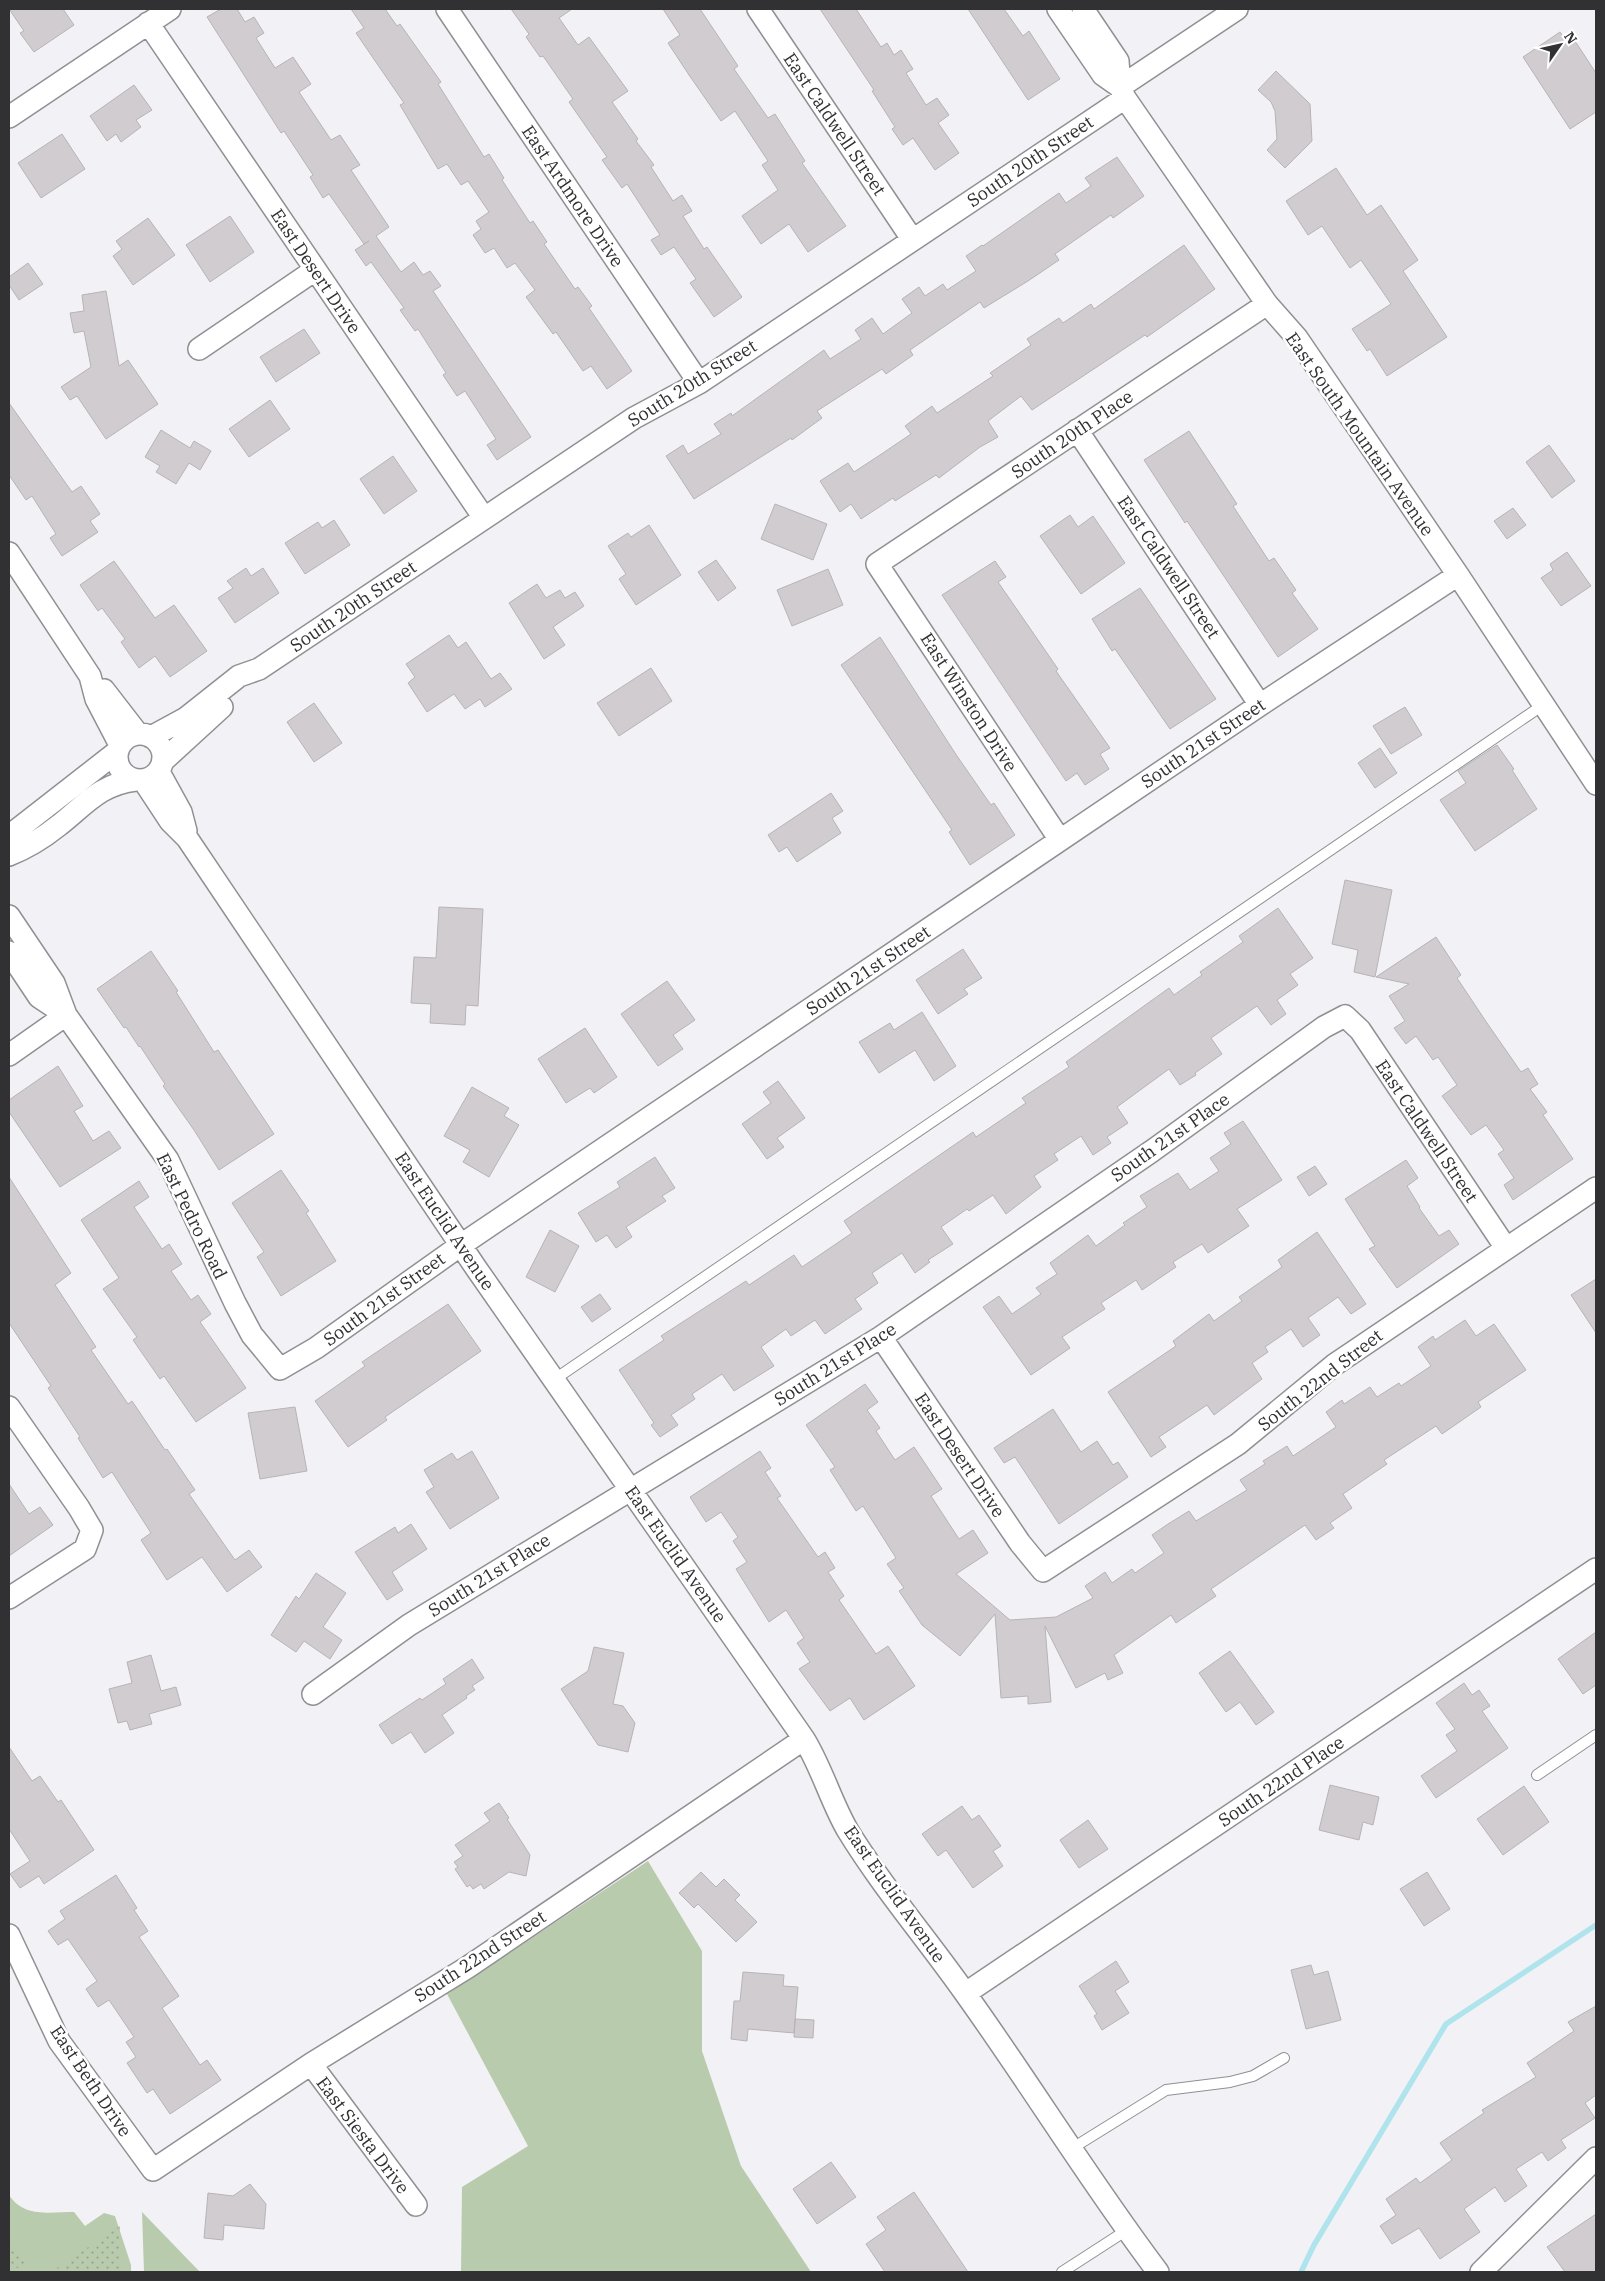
<svg xmlns="http://www.w3.org/2000/svg" width="1605" height="2281" viewBox="0 0 1605 2281" font-family="'IBM Plex Serif',serif">
<style>
.green{fill:#b9cbad}
.park{fill:url(#park-dots)}
.lines{fill:none;stroke-linecap:round;stroke-linejoin:round}
.stream{stroke:#b0e4ed;stroke-width:5.5}
.building{fill:#d0ccd0;stroke:#b7b3b6}
.service-casing{stroke:#909094;stroke-width:12}
.minor-casing{stroke:#909094;stroke-width:24}
.service{stroke:#fff;stroke-width:10}
.minor{stroke:#fff;stroke-width:21}
.labels{text-anchor:middle;dominant-baseline:central;stroke-width:5;stroke-linejoin:round;paint-order:stroke}
.street-label{font-size:18px;fill:#313133;stroke:#fff}
</style>
<defs>
<pattern id="park-dots" width="8" height="8" patternUnits="userSpaceOnUse" patternTransform="scale(1.25)"><rect width="8" height="8" fill="#b9cbad"/><path d="M2 2h.1M6 6h.1" fill="none" stroke="#97a58d" stroke-width="1.8" stroke-linecap="round"/></pattern>
</defs>
<rect width="100%" height="100%" fill="#f2f2f6"/>
<path class="green" d="M648,1861L702,1951V2051L741,2166L811,2272H461L462,2187L528,2146L447,1994Z
M9,2195C24,2218 50,2212 74,2212L85,2226L104,2213L115,2216L131,2265V2272H9Z
M142,2212L200,2272H144Z"/>
<path class="park" d="M120,2226V2272H51Z
M9,2239L25,2263L11,2272H9Z"/>
<g class="lines">
<path class="stream" d="M1301,2272L1314,2245L1446,2024L1596,1925"/>
</g>
<path class="building" d="M9,9H63L74,25L34,52L20,33L24,31Z
M221,9H237L245,22L254,17L264,33L256,38L275,68L293,57L311,84L299,92L331,140L340,135L360,165L351,170L389,227L376,236L401,272L414,262L423,275L430,271L441,286L433,291L531,437L497,460L487,445L496,439L465,391L457,396L443,375L446,373L418,329L415,331L400,310L404,308L371,262L366,266L355,250L369,241L364,244L329,194L323,198L310,177L313,175L284,131L281,133L207,17Z
M351,9H385L397,26L400,24L441,82L438,84L484,157L489,154L504,178L502,180L530,223L533,221L547,242L544,244L575,289L578,287L592,306L589,308L632,371L607,389L591,366L583,371L556,332L553,334L526,297L535,290L515,263L507,268L494,248L485,253L473,235L481,229L476,221L489,212L468,181L461,185L447,164L438,169L400,105L404,103L356,33L364,28Z
M511,9H572L559,18L578,45L589,37L628,91L612,102L638,139L636,141L654,165L651,167L673,201L682,195L692,211L683,216L704,249L707,247L742,297L714,317L690,283L696,279L674,247L661,255L651,240L660,235L627,184L622,188L602,160L607,157L569,102L573,99L543,56L540,57L526,37L529,34Z
M663,9H700L738,66L734,69L768,118L775,114L805,161L802,163L846,226L808,252L789,224L761,244L742,216L778,190L762,165L768,161L735,111L721,121L689,75L668,43L680,35Z
M820,9H856L881,47L887,43L894,55L901,50L913,69L906,73L926,105L937,98L949,115L938,123L959,153L935,170L913,138L903,145L892,129L895,127L872,91L874,90Z
M968,9H1004L1023,36L1029,31L1060,79L1028,100Z
M1560,32L1567,42L1573,38L1596,73V112L1570,129L1523,57Z
M1276,71L1310,104L1312,141L1285,168L1267,150L1277,139L1275,111L1271,102L1258,90Z
M134,85L152,110L136,120L141,127L121,142L116,134L107,141L90,116Z
M62,134L85,169L41,198L18,163Z
M1117,157L1144,196L1113,218L1111,215L1055,254L1059,260L1028,281L984,308L980,302L910,350L913,355L886,374L882,369L817,411L822,418L792,440L791,438L694,499L666,456L683,445L688,454L721,434L714,424L731,413L732,416L824,350L830,359L861,339L855,330L872,318L883,334L912,313L902,299L919,287L925,296L943,284L947,290L976,271L966,256L982,245L983,246L1059,193L1066,203L1091,186L1085,178Z
M1336,168L1367,215L1381,205L1418,260L1403,271L1447,337L1387,376L1370,349L1367,351L1352,329L1391,304L1361,260L1350,268L1322,226L1308,235L1286,201Z
M230,216L254,252L210,282L186,245Z
M148,218L175,255L133,285L113,256L122,249L116,241Z
M1184,245L1215,289L1147,337L1145,335L1032,410L1021,396L988,421L998,437L980,447L939,478L936,475L895,501L893,498L861,519L851,504L840,512L820,481L848,463L854,472L880,455L911,434L905,426L932,406L937,413L993,376L990,373L1031,345L1027,339L1059,318L1063,323L1091,304L1094,309Z
M28,263L43,284L19,300L9,285V277Z
M106,291L119,366L128,360L158,404L106,439L77,396L70,400L61,387L91,367L84,331L74,333L70,313L84,311L82,295Z
M304,329L320,353L276,382L260,357Z
M270,400L290,429L249,457L229,429Z
M9,403L72,492L81,486L100,514L90,521L98,532L62,556L50,538L56,534L32,496L26,500L9,475Z
M161,430L190,448L194,441L211,451L200,470L189,463L176,484L156,472L160,466L145,457Z
M1189,431L1237,504L1233,506L1269,561L1274,558L1296,590L1292,593L1318,629L1278,657L1187,521L1185,523L1144,460Z
M1549,445L1575,481L1552,498L1526,462Z
M393,456L417,491L384,514L360,479Z
M775,504L827,524L813,560L761,539Z
M1513,508L1526,525L1507,539L1494,521Z
M1070,515L1078,527L1093,516L1125,563L1081,594L1040,536Z
M334,520L350,545L305,574L285,543L318,522L322,528Z
M649,525L681,575L636,605L619,579L626,574L608,546L628,533L631,537Z
M1567,552L1591,586L1561,606L1541,578L1553,570L1550,564Z
M716,560L736,588L718,601L698,572Z
M114,561L155,618L174,605L207,651L170,677L155,656L139,668L121,642L125,639L102,608L98,611L80,585Z
M995,561L1006,577L998,582L1058,669L1056,671L1110,748L1100,754L1109,769L1085,785L1077,773L1066,781L942,595Z
M246,568L251,576L263,568L279,593L235,623L218,598L233,588L227,581Z
M828,569L843,605L792,626L777,590Z
M537,584L546,598L560,590L565,598L575,592L584,606L553,627L565,645L544,659L509,603Z
M1140,588L1216,699L1170,729L1115,649L1112,651L1092,619Z
M449,635L458,648L466,642L491,679L500,673L512,689L485,707L480,699L465,709L454,694L427,712L408,683L415,677L406,664Z
M880,637L957,756L991,805L994,803L1015,835L970,865L949,832L952,830L841,665Z
M651,668L672,701L619,736L597,703Z
M314,703L342,743L314,762L287,722Z
M1405,707L1422,735L1391,754L1373,726Z
M1497,745L1514,769L1512,770L1537,809L1475,851L1440,800L1466,783L1458,771Z
M1380,748L1397,773L1375,788L1358,763Z
M831,793L843,811L832,818L841,833L797,862L787,847L779,852L768,835Z
M1345,880L1392,890L1375,977L1354,972L1358,950L1332,944Z
M439,907L483,909L478,1006L466,1005L465,1025L430,1023L431,1004L411,1003L414,957L436,958Z
M1278,908L1313,958L1290,974L1298,985L1277,1000L1286,1014L1271,1025L1257,1006L1211,1038L1222,1054L1195,1073L1196,1075L1180,1085L1169,1069L1117,1107L1128,1123L1107,1137L1111,1143L1093,1155L1081,1136L1054,1154L1058,1160L1034,1176L1041,1187L1006,1214L993,1195L969,1211L967,1209L941,1227L953,1244L928,1260L930,1262L915,1273L902,1253L872,1273L878,1283L855,1299L862,1309L825,1334L815,1320L791,1336L786,1329L761,1347L774,1366L734,1391L722,1374L692,1394L695,1399L671,1415L678,1425L660,1437L651,1425L654,1423L619,1370L664,1340L661,1336L746,1281L749,1285L794,1255L802,1267L852,1233L844,1221L973,1132L976,1137L1026,1103L1022,1098L1069,1067L1066,1062L1169,988L1174,995L1202,975L1200,972L1243,942L1239,936Z
M1436,937L1461,975L1457,978L1487,1023L1521,1072L1528,1068L1538,1084L1530,1089L1547,1112L1543,1115L1573,1159L1513,1200L1504,1185L1514,1178L1498,1154L1504,1150L1486,1125L1471,1135L1442,1096L1457,1085L1438,1057L1433,1060L1416,1036L1406,1044L1394,1028L1405,1021L1389,996L1409,984L1376,977Z
M963,949L982,978L964,989L968,994L938,1014L916,980Z
M151,951L178,991L176,992L214,1052L218,1050L274,1134L219,1170L194,1130L163,1086L165,1084L140,1046L139,1047L126,1027L124,1028L97,989Z
M667,981L695,1020L673,1035L683,1049L658,1066L621,1014Z
M922,1012L956,1066L934,1081L915,1050L879,1073L859,1042L890,1023L894,1030Z
M585,1028L617,1077L594,1093L590,1088L566,1103L538,1059Z
M58,1066L83,1106L74,1111L93,1141L109,1131L121,1148L60,1187L9,1112V1100Z
M778,1081L805,1118L777,1138L784,1147L767,1159L742,1124L771,1103L763,1092Z
M472,1087L509,1108L504,1116L519,1125L489,1177L463,1162L470,1150L444,1136Z
M1243,1121L1282,1180L1237,1209L1249,1226L1208,1253L1202,1244L1173,1262L1176,1267L1142,1290L1136,1280L1101,1303L1105,1309L1062,1337L1070,1348L1031,1375L983,1307L999,1296L1012,1314L1041,1294L1036,1288L1057,1274L1050,1263L1088,1235L1096,1246L1125,1225L1123,1223L1147,1207L1140,1196L1178,1173L1190,1190L1219,1171L1210,1158L1231,1144L1224,1133Z
M655,1157L675,1188L662,1196L666,1201L626,1227L632,1237L616,1248L607,1235L596,1242L578,1213L620,1187L617,1182Z
M1406,1160L1418,1178L1407,1186L1420,1207L1419,1208L1439,1236L1449,1230L1459,1244L1397,1288L1369,1249L1375,1246L1345,1199Z
M1315,1166L1327,1184L1309,1196L1297,1177Z
M281,1170L309,1211L306,1213L336,1261L281,1296L257,1257L264,1252L232,1203Z
M9,1177L71,1273L55,1285L96,1347L91,1350L128,1404L132,1401L165,1450L167,1449L195,1490L189,1494L235,1560L249,1550L262,1567L227,1592L202,1557L167,1580L141,1540L151,1533L112,1472L103,1478L78,1438L80,1437L48,1388L51,1386L9,1323Z
M139,1181L149,1197L134,1207L162,1249L169,1244L182,1264L171,1271L191,1300L198,1295L211,1314L200,1322L246,1388L196,1422L164,1376L160,1379L133,1340L137,1337L103,1289L119,1278L81,1220Z
M550,1230L579,1246L555,1292L526,1277Z
M1317,1232L1366,1304L1351,1314L1338,1297L1308,1318L1320,1335L1303,1347L1291,1329L1265,1347L1268,1352L1252,1363L1262,1379L1214,1415L1207,1405L1159,1437L1166,1447L1151,1457L1108,1392L1176,1346L1173,1341L1209,1314L1214,1321L1242,1301L1239,1297L1282,1267L1278,1260Z
M1596,1279V1333L1571,1295Z
M600,1294L611,1309L592,1322L581,1307Z
M448,1304L481,1351L385,1417L387,1420L348,1447L315,1401L365,1366L362,1362Z
M1465,1320L1476,1336L1494,1324L1526,1370L1478,1402L1481,1407L1442,1434L1436,1426L1384,1460L1387,1464L1343,1494L1352,1508L1330,1523L1334,1528L1316,1540L1305,1525L1211,1589L1216,1596L1176,1623L1171,1615L1114,1655L1123,1673L1108,1680L1105,1673L1076,1688L1045,1626L1051,1702L1028,1704V1696L1001,1698L995,1614L960,1656L922,1625L899,1591L904,1588L887,1564L896,1558L863,1506L856,1511L830,1470L835,1467L806,1425L865,1384L878,1402L867,1410L880,1428L876,1431L895,1460L914,1447L942,1489L931,1496L959,1539L973,1530L988,1553L956,1574L1010,1620L1056,1617L1093,1598L1085,1586L1105,1572L1112,1583L1132,1569L1135,1573L1164,1553L1152,1535L1168,1524L1189,1511L1196,1521L1247,1490L1240,1480L1265,1464L1263,1461L1287,1446L1293,1456L1336,1427L1326,1412L1342,1400L1344,1404L1370,1387L1377,1397L1399,1383L1401,1386L1431,1366L1418,1347L1433,1336L1435,1340Z
M295,1407L307,1471L260,1479L248,1413Z
M1053,1409L1081,1452L1097,1441L1113,1465L1118,1462L1128,1477L1059,1524L1015,1457L1004,1463L994,1448Z
M472,1451L499,1498L450,1529L426,1492L434,1487L424,1470L452,1453L457,1460Z
M760,1451L771,1468L765,1472L781,1496L777,1498L818,1557L825,1552L835,1568L828,1572L844,1596L839,1600L876,1654L888,1646L915,1686L864,1720L850,1698L830,1711L799,1669L810,1662L797,1643L804,1638L786,1610L769,1622L736,1569L747,1562L733,1541L738,1537L721,1512L706,1522L690,1497Z
M9,1484L29,1514L40,1507L53,1525L9,1556Z
M411,1524L427,1549L392,1572L403,1590L387,1600L355,1552L395,1527L398,1533Z
M316,1573L346,1593L323,1627L342,1640L330,1659L304,1641L296,1652L271,1635L296,1596L299,1599Z
M1596,1632V1685L1583,1694L1558,1659Z
M594,1647L624,1653L613,1704L623,1706L635,1723L628,1752L598,1745L561,1689L588,1671Z
M1230,1651L1274,1712L1256,1725L1240,1702L1226,1712L1199,1673Z
M151,1655L161,1691L176,1687L181,1705L149,1714L152,1724L130,1730L127,1721L118,1723L109,1689L132,1683L127,1662Z
M472,1659L484,1678L472,1686L475,1690L466,1696L467,1698L442,1715L454,1733L425,1753L411,1732L392,1744L379,1725L420,1698L422,1700L446,1684L443,1679Z
M1464,1683L1472,1695L1479,1690L1490,1706L1482,1711L1508,1748L1436,1798L1421,1776L1457,1751L1446,1735L1455,1729L1436,1703Z
M9,1747L32,1781L40,1776L58,1802L61,1800L94,1850L44,1884L39,1876L20,1888L10,1874L30,1861L9,1829Z
M1330,1785L1379,1797L1373,1825L1363,1822L1359,1840L1319,1830Z
M1524,1786L1549,1822L1503,1855L1477,1819Z
M499,1803L509,1818L507,1819L530,1855L526,1876L509,1872L484,1889L481,1884L473,1889L470,1885L467,1887L455,1869L458,1867L454,1862L463,1856L455,1845L490,1821L484,1813Z
M962,1806L972,1820L979,1815L1001,1846L993,1851L1003,1866L973,1888L946,1850L938,1856L922,1834Z
M1088,1820L1108,1849L1079,1868L1060,1840Z
M701,1872L716,1887L724,1879L740,1895L735,1900L757,1922L736,1942L698,1904L694,1908L679,1893Z
M1427,1872L1450,1909L1424,1926L1400,1889Z
M116,1875L137,1908L134,1910L148,1931L139,1937L179,1996L162,2008L200,2065L207,2060L221,2080L170,2114L153,2089L147,2093L127,2063L136,2057L126,2042L134,2037L109,2000L98,2007L86,1989L97,1981L68,1939L58,1945L48,1931L65,1919L60,1911Z
M1116,1961L1129,1982L1115,1991L1129,2013L1102,2030L1094,2016L1097,2014L1079,1986Z
M1311,1965L1314,1975L1328,1971L1341,2020L1306,2029L1291,1970Z
M743,1972L784,1975L783,1986L798,1987L794,2033L748,2029L747,2041L731,2039L734,2001H740Z
M1596,2006V2095L1585,2103L1595,2118L1561,2140L1566,2148L1548,2161L1542,2152L1516,2169L1527,2186L1505,2202L1495,2187L1464,2209L1480,2232L1440,2259L1419,2228L1392,2244L1380,2226L1396,2215L1386,2199L1416,2178L1420,2183L1452,2160L1440,2143L1484,2113L1482,2110L1536,2077L1527,2063L1574,2031L1568,2022Z
M795,2019L814,2020L813,2038L794,2037Z
M831,2162L856,2197L817,2224L793,2189Z
M250,2184L266,2204L264,2229L224,2225L223,2240L204,2238L208,2193L233,2196Z
M914,2192L937,2226L968,2272H885L866,2244L886,2230L877,2217Z
M1596,2214V2272H1565L1547,2247Z"/>
<g class="lines">
<g class="service-casing">
<path id="service" d="M555,1379L1543,705
M1537,1775L1596,1735
M1071,2149L1166,2090L1230,2082L1253,2076L1284,2058
M1062,2272L1127,2230"/>
</g>
<g class="minor-casing">
<path id="minor" d="M447,9L699,383
M758,9L912,239
M1058,9L1103,75L1120,87
M1083,9L1118,61L1120,87L1125,98L1267,304L1297,338L1458,575L1596,784
M148,23L484,518
M1120,87L1237,9
M9,117L170,9
M199,349L315,270
M1077,430L1260,705
M9,553L90,676L96,699L120,745
M104,690L138,734
M117 757a23 23 0 1 1 46 0a23 23 0 1 1-46 0Z
M151,737L186,718L239,676L259,669L634,418L699,383L1125,98
M163,761L222,707
M159,772L181,812L186,831
M143,780L170,821L187,838L476,1268L804,1739C822,1768 831,1802 848,1831C883,1888 927,1939 965,1993C1031,2085 1090,2182 1158,2272
M9,836L118,751
M1060,840L877,564L1267,304
M9,855C27,848 43,838 58,826C85,805 100,784 136,780
M9,916L54,983L66,1015L168,1160L235,1303L252,1335L280,1369L316,1348L461,1245L1260,705L1458,575
M9,952L39,997L66,1015
M9,1055L66,1015
M881,1337L1020,1543L1043,1571L1238,1444L1334,1365L1596,1188
M9,1407L79,1508L92,1530L85,1549L9,1598
M313,1694L409,1625L881,1337L1152,1151L1324,1027L1345,1016L1360,1030L1506,1248
M9,1935L59,2041L153,2170L311,2064L468,1967L804,1739
M966,1993L1596,1569
M311,2064L416,2205
M1481,2272L1596,2158"/>
</g>
<use href="#service" class="service"/>
<use href="#minor" class="minor"/>
</g>
<g class="labels">
<g class="street-label">
<text transform="translate(835 124) rotate(56)">East Caldwell Street</text>
<text transform="translate(1030 161) rotate(-34)">South 20th Street</text>
<text transform="translate(573 196) rotate(56)">East Ardmore Drive</text>
<text transform="translate(316 271) rotate(56)">East Desert Drive</text>
<text transform="translate(692 383) rotate(-32)">South 20th Street</text>
<text transform="translate(1072 434) rotate(-34)">South 20th Place</text>
<text transform="translate(1360 434) rotate(55)">East South Mountain Avenue</text>
<text transform="translate(1169 567) rotate(56)">East Caldwell Street</text>
<text transform="translate(353 606) rotate(-34)">South 20th Street</text>
<text transform="translate(969 702) rotate(57)">East Winston Drive</text>
<text transform="translate(1203 743) rotate(-34)">South 21st Street</text>
<text transform="translate(868 970) rotate(-34)">South 21st Street</text>
<text transform="translate(1427 1131) rotate(56)">East Caldwell Street</text>
<text transform="translate(1170 1137) rotate(-35)">South 21st Place</text>
<text transform="translate(192 1216) rotate(64)">East Pedro Road</text>
<text transform="translate(445 1221) rotate(56)">East Euclid Avenue</text>
<text transform="translate(384 1299) rotate(-36)">South 21st Street</text>
<text transform="translate(835 1364) rotate(-32)">South 21st Place</text>
<text transform="translate(1320 1380) rotate(-38)">South 22nd Street</text>
<text transform="translate(960 1455) rotate(56)">East Desert Drive</text>
<text transform="translate(676 1554) rotate(55)">East Euclid Avenue</text>
<text transform="translate(489 1575) rotate(-32)">South 21st Place</text>
<text transform="translate(1281 1781) rotate(-34)">South 22nd Place</text>
<text transform="translate(895 1894) rotate(55)">East Euclid Avenue</text>
<text transform="translate(480 1956) rotate(-33)">South 22nd Street</text>
<text transform="translate(91 2081) rotate(56)">East Beth Drive</text>
<text transform="translate(363 2135) rotate(53)">East Siesta Drive</text>
</g>
</g>
<rect width="1605" height="2281" fill="none" stroke="#313133" stroke-width="20"/>
<g transform="translate(1560 45) rotate(56)" stroke="#ffffff" stroke-width="4" paint-order="stroke">
<path d="M0-4L9 19L0 12L-9 19Z" fill="#313133"/>
<text y="-8" font-size="14" font-weight="bold" text-anchor="middle" fill="#313133">N</text>
</g>
</svg>
